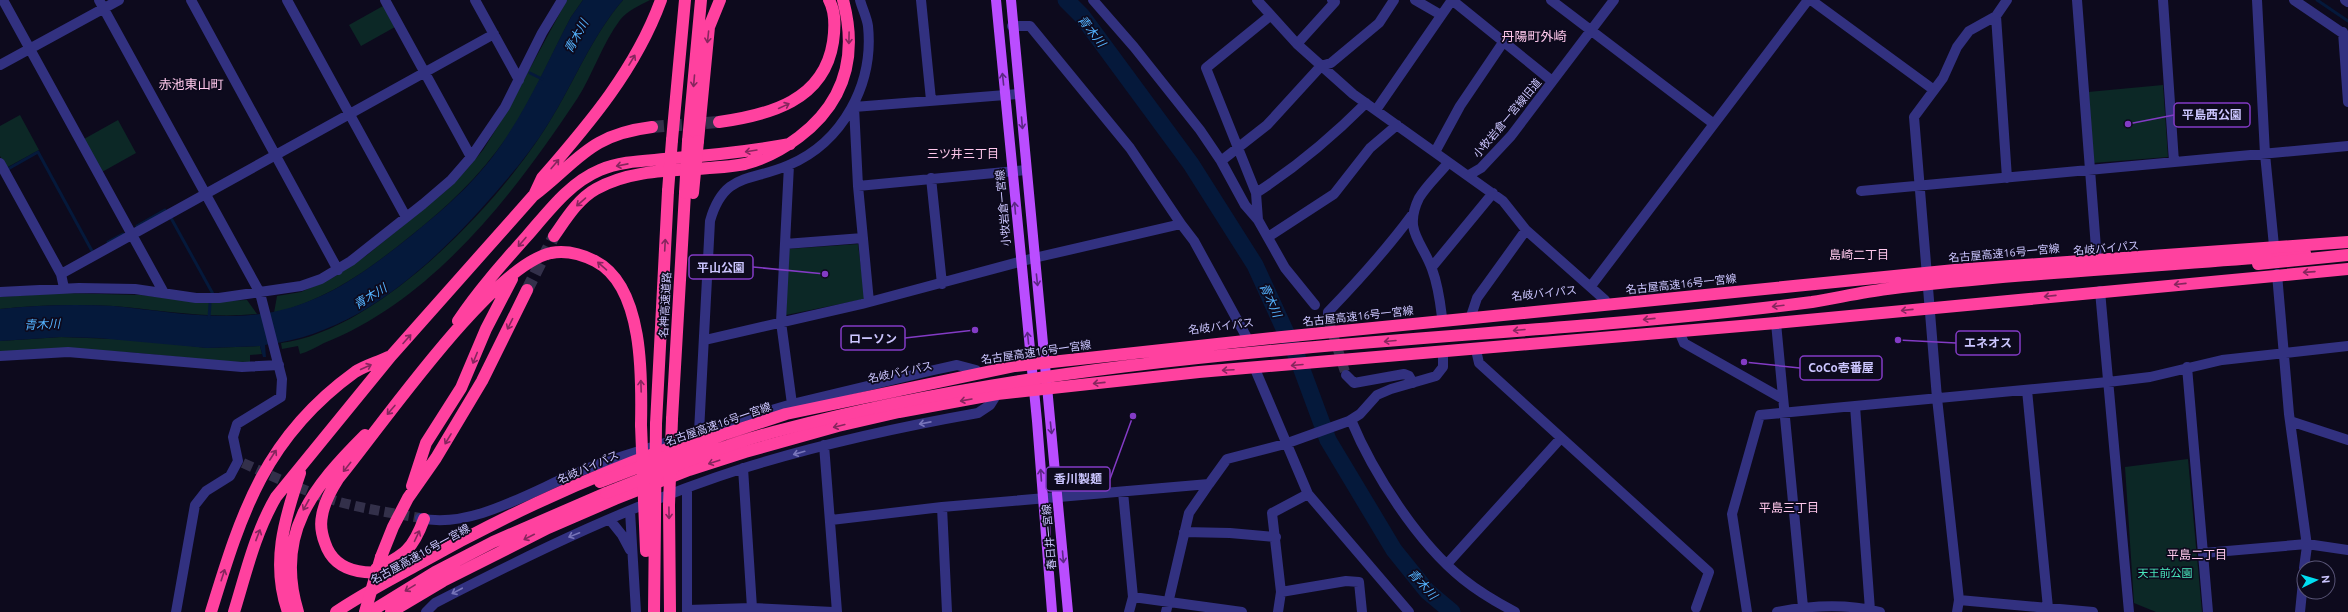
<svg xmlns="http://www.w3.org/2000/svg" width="2348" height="612" viewBox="0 0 2348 612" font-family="Ubuntu,'Noto Sans JP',sans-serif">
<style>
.green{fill:#0c2826}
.water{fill:#05193b}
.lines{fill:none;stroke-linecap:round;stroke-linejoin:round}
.stream{stroke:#05193b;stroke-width:3}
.river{stroke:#05193b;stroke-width:17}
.minor-tunnel{stroke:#33304a;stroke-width:10;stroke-dasharray:10 5;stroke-linecap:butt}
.highway-tunnel{stroke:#33304a;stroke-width:12;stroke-dasharray:12 6;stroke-linecap:butt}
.minor{stroke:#323180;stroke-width:10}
.major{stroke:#ba4dff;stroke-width:10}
.highway{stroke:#ff419f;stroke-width:12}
.highway-bridge{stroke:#ff419f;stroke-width:12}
.oneway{stroke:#86265e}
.oneway2{stroke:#5b2883}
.oneway3{stroke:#7774b9}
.labels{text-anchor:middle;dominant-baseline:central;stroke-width:3.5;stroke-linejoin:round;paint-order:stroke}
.street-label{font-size:11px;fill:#ccc6ff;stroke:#0d0a1d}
.park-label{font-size:11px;fill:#49e8be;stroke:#0d0a1d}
.water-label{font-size:12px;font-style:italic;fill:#54b3ff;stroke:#0d0a1d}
.neighbourhood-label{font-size:12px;fill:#ffc8ec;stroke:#0d0a1d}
.quarter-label{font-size:13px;fill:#ffc8ec;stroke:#0d0a1d}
.leader{fill:none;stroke:#833bc5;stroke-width:1.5}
.callout-dot{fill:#833bc5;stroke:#0d0a1d;stroke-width:1.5}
.callout{fill:#0d0a1d;stroke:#833bc5;stroke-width:1.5}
.callout-label{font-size:12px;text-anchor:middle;font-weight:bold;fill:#ccc6ff}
</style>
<rect width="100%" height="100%" fill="#0d0a1d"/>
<path class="green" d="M567,0H583L571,17C550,57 532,100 507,137C479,177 446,208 408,238C366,272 326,300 274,313L277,296L301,292L334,277L367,255L448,189L467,169L483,150L503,118Z
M623,0H650C640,5 627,11 620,20C602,44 593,74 577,99C514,194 433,300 324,343C316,347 308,352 300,354L298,346L282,349L281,343C378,331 499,204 548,124C574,83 591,37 623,0Z
M383,6L395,27L361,46L349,25Z
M2163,85L2168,157L2093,163L2088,92Z
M20,115L39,150L6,168L0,156V126Z
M118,120L136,153L102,172L84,139Z
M858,244L865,299L786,315L788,249Z
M62,293L141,295L201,302L247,300L257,314C208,319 161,310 113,306C76,304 37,305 0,309V297Z
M61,337L141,340L207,348L260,346L262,354L250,355V362C206,362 165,354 122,352C81,349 41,351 0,353V341Z
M2188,459L2202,612H2156L2134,603L2125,467Z"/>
<path class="water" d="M583,0H623C591,37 574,83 548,124C529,155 505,182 481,209C423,273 354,334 265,345L266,357H263L260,346L207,348L98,338L61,337L0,341V309C37,305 76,304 114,306C154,310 194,317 234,316C308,315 357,279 412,235C448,206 482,176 507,136C532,99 550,56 571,17Z"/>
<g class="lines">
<path class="stream" d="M2317,0L2348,21
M530,73L542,79
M8,169L38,152L92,251
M171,218L213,294
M137,226L165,210
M108,242L123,234
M209,318L210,304"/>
<path class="river" d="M1066,0L1082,16L1191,164L1255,265L1298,359L1328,440L1394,550L1427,591L1452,612"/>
<path class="minor-tunnel" d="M1328,319L1346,375
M243,463C274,477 304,491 336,501C364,509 392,513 420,518"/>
<path class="highway-tunnel" d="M652,127L719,122
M527,290L554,236"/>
<path class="minor" d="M3,0L164,293
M99,0L260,293L282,379L281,397L237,424L233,437L238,461L230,476L206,491L195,505L176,612
M191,0L338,270
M287,0L406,217
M385,0L471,157
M475,0L519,80
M921,0L931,100
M1093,0L1134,47L1200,130L1221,161L1245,205L1258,220
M1257,0L1297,44L1353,94L1503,201L1526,230L1605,300
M1415,0L1441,15
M1452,0L1552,81
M1551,0L1714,124
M1811,0L1934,90
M2077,0L2097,261
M2163,0L2174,162
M2257,0L2265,154L2274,246
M2294,0L2347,36
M2345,0L2348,2
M1270,16L1206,68L1256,193L1258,220L1285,268L1315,305
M1996,16L2007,178
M1012,26H1030L1130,148L1181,224
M2343,32L2348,102
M1297,44L1335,2L1332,0
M0,65L119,0
M854,107L858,186L869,302
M854,107L1019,94
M1376,110L1452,0
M1435,152L1460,106L1504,41
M1221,161L1267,125L1321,66L1331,63L1379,23L1394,0
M0,163L61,274
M789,165L781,322L792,404
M1469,175L1481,168L1511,136L1614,0
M931,178L942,284
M858,186L1026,170
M1861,191L2348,146
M1256,193C1298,166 1330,139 1366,103
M1268,237L1334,194L1370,148L1397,125
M785,244L863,238
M1432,267L1493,193
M2277,274L2289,414L2307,546L2304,568
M1591,286L1808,0
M64,288L61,274L494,34
M2100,291L2129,612
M0,292L79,288L135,289L196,298H219L301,286L321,279L351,261L423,204L451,180L471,157L505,107L542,33L562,0
M1472,313L1477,298L1526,230
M1442,317C1440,300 1438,285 1432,269C1422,241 1403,231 1419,198C1426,186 1439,174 1448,163
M1328,319V312C1358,281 1386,250 1412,215
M1776,323L1803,607
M1679,331L1684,343L1783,399
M705,340L862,304L1034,258L1181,224L1194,241L1246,336
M1476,350L1479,363L1709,572L1696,608
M0,356L68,352L242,367L279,365
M2187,367L2208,612
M1255,369L1308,494L1409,612
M1346,375L1354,383L1404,374L1409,376L1413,383
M2027,390L2048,608
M1855,406L1870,610
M1351,420C1373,473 1418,543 1463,579C1479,592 1498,603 1515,612
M2290,421L2348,440
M699,432L792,404L934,370L957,365L976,370
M699,432L710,221C724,172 750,182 789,165C843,142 874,84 868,26C867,18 862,8 860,0
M824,445L837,612
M743,468L752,608
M687,489V612
M1123,492L1133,597L1129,612
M942,507L947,612
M630,511L636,612
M420,518C470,530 532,491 576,473C609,459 644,450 678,439
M610,520L622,535L630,550
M831,520L942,507L1209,484L1227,459L1285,444L1349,421L1360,414L1377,395L1391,389L1436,376L1443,367V352
M1184,532L1230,533L1276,537
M2204,553L2307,544L2348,550
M1447,564L1561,438
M1281,592L1346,581L1359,582L1362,612
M1133,597L1242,612
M1959,600L2093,612
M687,610L752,608L833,612
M426,612L435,603C534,552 637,502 744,468C821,444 899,427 978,413L990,405L997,394
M1166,612L1189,513L1209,484
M1278,612L1281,592L1272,513L1308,494
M1747,612L1732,514L1760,415L2108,382L2150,377L2222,360L2348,346
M1777,612C1812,605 1845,603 1880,612
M1957,612L1959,600L1937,398L1914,117L1943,78L1957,47L1969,31L1996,16L2007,0
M2300,612L2304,572"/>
<path class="major" d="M996,0L1037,421L1052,612
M1011,0L1068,612"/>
<path class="highway" d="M719,122C769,115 824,101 833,42C835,28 836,13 829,0
M672,140L685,0
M688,141L701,0
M698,141L709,27L720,0
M535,193L542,178C589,124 636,69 661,0
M554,236C566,219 578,199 596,189C640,164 697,173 745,164C765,159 783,149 799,137C845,102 858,56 843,0
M2267,257L2305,253
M458,321C478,291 502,264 527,236C548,212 569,183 600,170C623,160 651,161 675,158C714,155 752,151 790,144
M672,419L685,193
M656,424L668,191
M412,486L426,443L461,388L486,329L512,279
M381,557L393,527L408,498L436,458L482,381L527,290
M404,567C376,576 336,577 325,543C322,535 320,525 322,516C324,502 331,490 338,479C380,428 491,266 551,253C567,250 581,254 595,261C644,286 642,378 641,425
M376,569C405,555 413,549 424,519
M211,612C242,511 265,437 355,372C364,366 378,362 388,357
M234,612C246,573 255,533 276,497L391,356L533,196C579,161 588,135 652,127
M288,612C271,564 284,520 300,473
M298,612C274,534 313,487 365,435
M336,612C361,595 388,581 415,566C508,513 608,468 710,434
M370,612L435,572L493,542L606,493
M391,612L443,581L548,528L615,499L689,470L745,452L838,426L899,412L997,394L1199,372L1776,323L2348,269"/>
<path class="highway-bridge" d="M668,191L672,140
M685,193L688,141
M693,193L698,141
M2258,264L2348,255
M641,425L646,551
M600,482L725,434L786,414L1015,366L1282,337L1955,270L2348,242
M606,493C664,471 721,445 781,430C1049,359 1327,347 1602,324C1672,318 1743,311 1812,302C1837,298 1862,292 1887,289C2013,274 2141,267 2267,257
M365,612L381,557
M654,612L656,424
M670,612L669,505L672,419"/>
</g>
<defs><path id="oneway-shaft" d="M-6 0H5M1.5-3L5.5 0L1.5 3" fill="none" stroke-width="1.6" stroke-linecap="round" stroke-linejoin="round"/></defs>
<g class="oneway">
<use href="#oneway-shaft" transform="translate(708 37) rotate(96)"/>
<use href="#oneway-shaft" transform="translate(849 38) rotate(91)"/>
<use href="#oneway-shaft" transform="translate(632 60) rotate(-59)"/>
<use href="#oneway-shaft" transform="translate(694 81) rotate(95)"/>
<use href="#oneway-shaft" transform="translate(784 106) rotate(-25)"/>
<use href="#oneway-shaft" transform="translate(751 151) rotate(171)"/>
<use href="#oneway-shaft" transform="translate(555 164) rotate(-50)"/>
<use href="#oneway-shaft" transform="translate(622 165) rotate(169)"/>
<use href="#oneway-shaft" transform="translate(581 202) rotate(139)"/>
<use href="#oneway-shaft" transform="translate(522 242) rotate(131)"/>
<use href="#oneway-shaft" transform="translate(665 245) rotate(-87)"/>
<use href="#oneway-shaft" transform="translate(602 266) rotate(-139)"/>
<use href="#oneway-shaft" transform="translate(2309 272) rotate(176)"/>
<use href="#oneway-shaft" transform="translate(2180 284) rotate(174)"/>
<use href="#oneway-shaft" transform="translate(2050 296) rotate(174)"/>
<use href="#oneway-shaft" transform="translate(1778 306) rotate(173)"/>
<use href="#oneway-shaft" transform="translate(1907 310) rotate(174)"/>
<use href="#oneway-shaft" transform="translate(1649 319) rotate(174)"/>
<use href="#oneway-shaft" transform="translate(510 324) rotate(116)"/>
<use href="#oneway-shaft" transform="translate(1519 330) rotate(175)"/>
<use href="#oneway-shaft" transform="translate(407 339) rotate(-48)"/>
<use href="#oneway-shaft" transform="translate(1390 341) rotate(175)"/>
<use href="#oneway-shaft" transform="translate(475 358) rotate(112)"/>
<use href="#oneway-shaft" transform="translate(1297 365) rotate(175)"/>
<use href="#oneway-shaft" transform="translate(366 367) rotate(-24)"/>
<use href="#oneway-shaft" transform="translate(1228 370) rotate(177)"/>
<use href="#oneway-shaft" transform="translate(1099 383) rotate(174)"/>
<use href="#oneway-shaft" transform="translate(641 386) rotate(-92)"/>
<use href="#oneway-shaft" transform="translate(966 400) rotate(170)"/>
<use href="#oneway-shaft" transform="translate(391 410) rotate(131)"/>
<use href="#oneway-shaft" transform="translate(839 426) rotate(166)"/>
<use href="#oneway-shaft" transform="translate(448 439) rotate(121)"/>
<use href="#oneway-shaft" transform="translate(273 455) rotate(-57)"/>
<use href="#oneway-shaft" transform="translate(714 462) rotate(162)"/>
<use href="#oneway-shaft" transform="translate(347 467) rotate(129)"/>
<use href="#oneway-shaft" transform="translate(306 505) rotate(119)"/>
<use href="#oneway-shaft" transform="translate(669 513) rotate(89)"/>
<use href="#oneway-shaft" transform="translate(258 535) rotate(-69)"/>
<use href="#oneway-shaft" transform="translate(417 536) rotate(-65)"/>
<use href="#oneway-shaft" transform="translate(529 537) rotate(153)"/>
<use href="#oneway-shaft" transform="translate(223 575) rotate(-72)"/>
<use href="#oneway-shaft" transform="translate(410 588) rotate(149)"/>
</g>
<g class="oneway2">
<use href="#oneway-shaft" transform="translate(1003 79) rotate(-96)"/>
<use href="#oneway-shaft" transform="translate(1022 123) rotate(85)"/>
<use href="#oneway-shaft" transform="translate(1015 208) rotate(-95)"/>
<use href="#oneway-shaft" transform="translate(1037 280) rotate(84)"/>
<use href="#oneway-shaft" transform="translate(1028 338) rotate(-96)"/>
<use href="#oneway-shaft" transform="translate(1051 428) rotate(84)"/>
<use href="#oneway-shaft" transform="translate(1041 475) rotate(-94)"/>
<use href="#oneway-shaft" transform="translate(1063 557) rotate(85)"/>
</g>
<g class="oneway3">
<use href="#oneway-shaft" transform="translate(925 423) rotate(169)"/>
<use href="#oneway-shaft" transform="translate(799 453) rotate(164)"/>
<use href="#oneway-shaft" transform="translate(574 535) rotate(158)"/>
<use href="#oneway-shaft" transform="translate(457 591) rotate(152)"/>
</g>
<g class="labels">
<g class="street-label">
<text transform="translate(1507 118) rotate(-50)">小牧岩倉一宮線旧道</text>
<text transform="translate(1003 208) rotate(-95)">小牧岩倉一宮線</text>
<text transform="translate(2106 248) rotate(-5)">名岐バイパス</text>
<text transform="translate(2004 253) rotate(-5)">名古屋高速16号一宮線</text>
<text transform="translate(1681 284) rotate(-6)">名古屋高速16号一宮線</text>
<text transform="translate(1544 293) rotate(-6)">名岐バイパス</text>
<text transform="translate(665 305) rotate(-87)">名神高速道路</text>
<text transform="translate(1358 316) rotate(-6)">名古屋高速16号一宮線</text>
<text transform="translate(1221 326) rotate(-7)">名岐バイパス</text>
<text transform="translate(1036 352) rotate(-8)">名古屋高速16号一宮線</text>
<text transform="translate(900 372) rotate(-12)">名岐バイパス</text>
<text transform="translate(718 424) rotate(-19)">名古屋高速16号一宮線</text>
<text transform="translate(588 467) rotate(-24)">名岐バイパス</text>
<text transform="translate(1049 537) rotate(-95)">春日井一宮線</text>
<text transform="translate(420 554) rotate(-29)">名古屋高速16号一宮線</text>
</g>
<g class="park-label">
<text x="2165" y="573">天王前公園</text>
</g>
<g class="water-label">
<text transform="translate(1092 31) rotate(52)">青木川</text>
<text transform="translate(576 36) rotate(-61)">青木川</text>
<text transform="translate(370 296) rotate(-32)">青木川</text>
<text transform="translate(1271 300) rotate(66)">青木川</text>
<text transform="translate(42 324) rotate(-2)">青木川</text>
<text transform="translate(1423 584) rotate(48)">青木川</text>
</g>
<g class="neighbourhood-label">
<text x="963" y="153">三ツ井三丁目</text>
<text x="1859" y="254">島崎二丁目</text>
<text x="1789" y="507">平島三丁目</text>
<text x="2197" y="554">平島二丁目</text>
</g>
<g class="quarter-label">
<text x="1534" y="36">丹陽町外崎</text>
<text x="191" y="84">赤池東山町</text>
</g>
</g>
<path class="leader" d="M2128 124L2174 115M825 274L753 267M975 330L905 338M1898 340L1956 343M1744 362L1800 368M1133 416L1110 479"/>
<g class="callout-dot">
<circle cx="2128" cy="124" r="4"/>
<circle cx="825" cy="274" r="4"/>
<circle cx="975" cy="330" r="4"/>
<circle cx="1898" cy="340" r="4"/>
<circle cx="1744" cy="362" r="4"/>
<circle cx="1133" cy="416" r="4"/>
</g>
<g class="callout">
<rect x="2174" y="103" width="76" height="24" rx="4"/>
<rect x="689" y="255" width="64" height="24" rx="4"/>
<rect x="841" y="326" width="64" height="24" rx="4"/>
<rect x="1956" y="331" width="64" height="24" rx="4"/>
<rect x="1800" y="356" width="82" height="24" rx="4"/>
<rect x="1046" y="467" width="64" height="24" rx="4"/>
</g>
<g class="callout-label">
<text x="2212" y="119">平島西公園</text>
<text x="721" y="272">平山公園</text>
<text x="873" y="343">ローソン</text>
<text x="1988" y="347">エネオス</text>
<text x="1841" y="372">CoCo壱番屋</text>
<text x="1078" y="483">香川製麺</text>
</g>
<g transform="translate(2316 580) rotate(85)"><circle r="19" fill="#0d0a1d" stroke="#595577"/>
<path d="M0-3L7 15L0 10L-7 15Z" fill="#00ddf1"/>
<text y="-6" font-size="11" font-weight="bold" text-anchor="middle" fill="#ccc6ff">N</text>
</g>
</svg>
